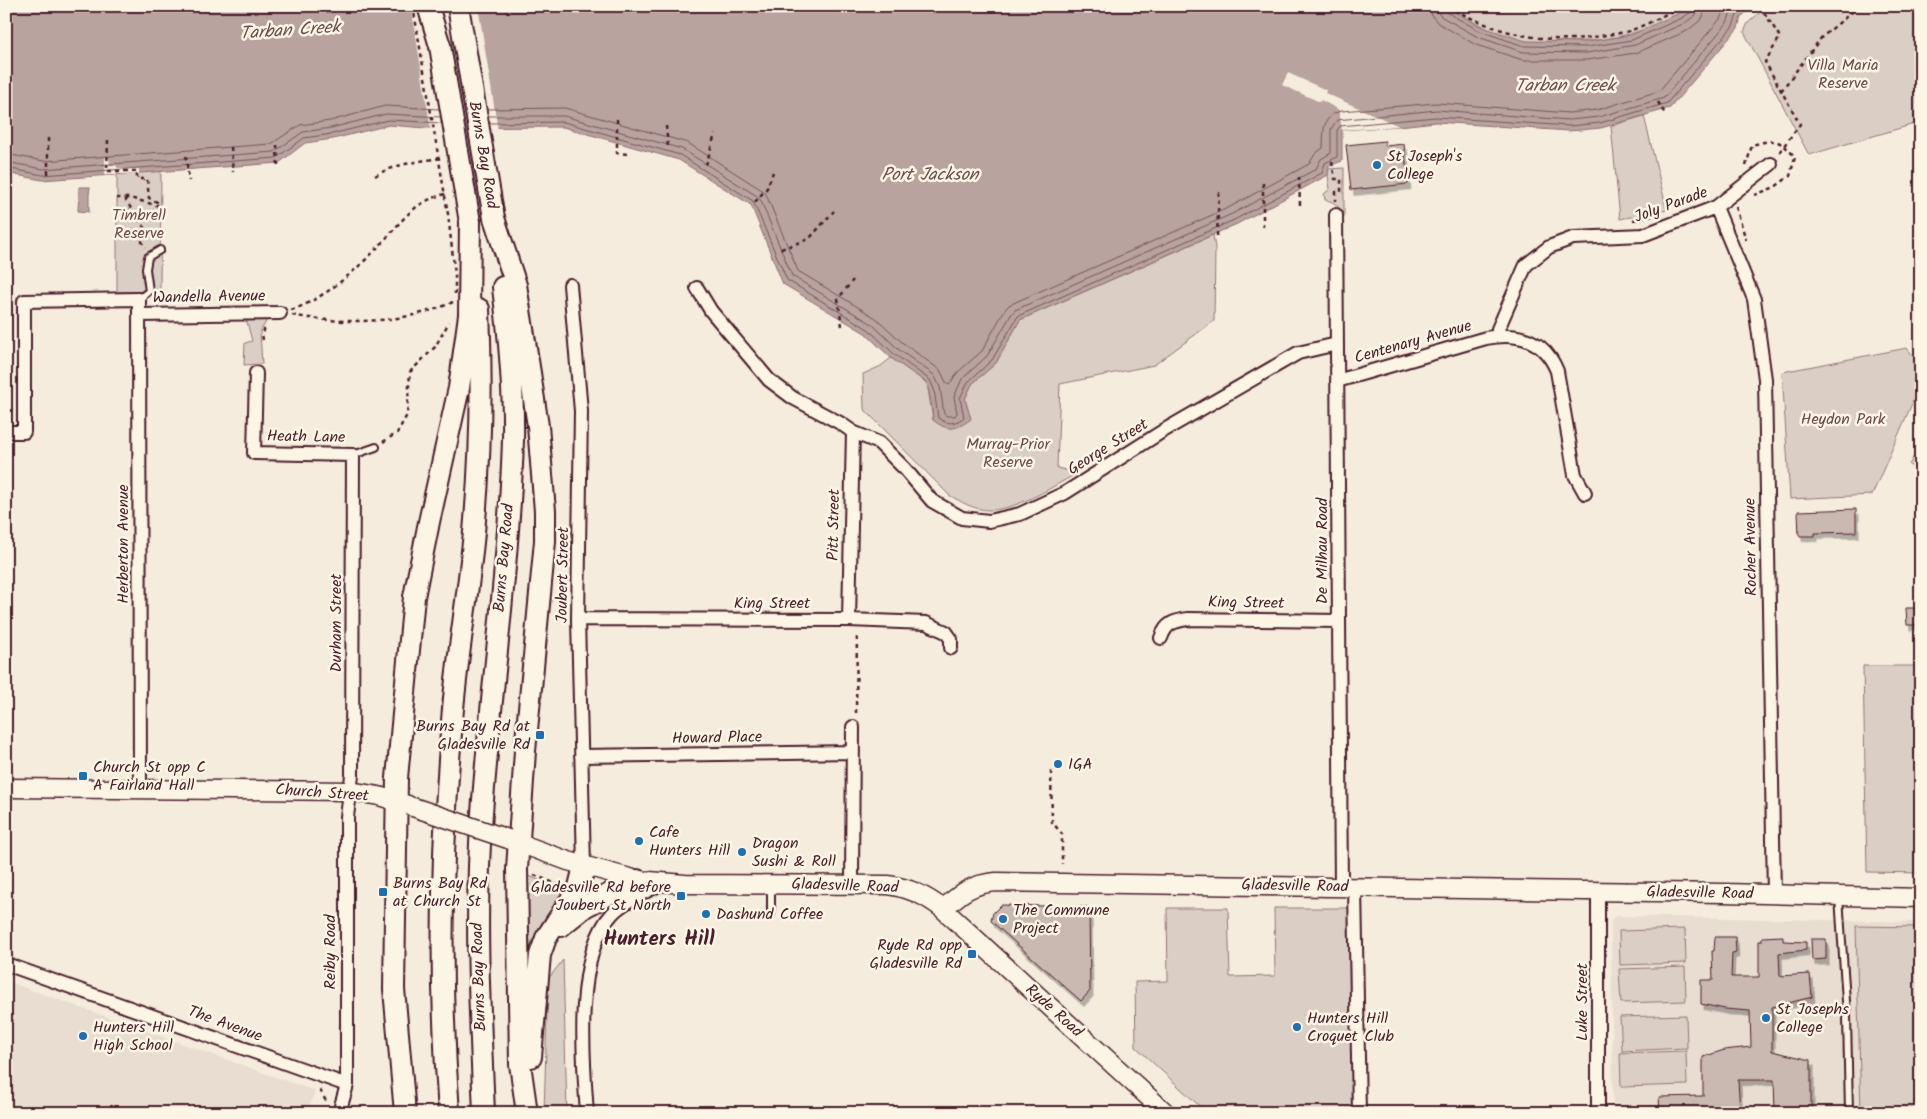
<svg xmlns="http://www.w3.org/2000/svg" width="1927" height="1119" viewBox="0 0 1927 1119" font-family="Kalam,sans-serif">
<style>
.built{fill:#e8ddd0}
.green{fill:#dbcec4;stroke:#927678}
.water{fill:#b8a39e;stroke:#8c6e70}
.pier{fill:#f5ecde}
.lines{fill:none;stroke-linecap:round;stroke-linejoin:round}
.shore{stroke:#765459;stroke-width:1}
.building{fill:#cab9b1;stroke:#4a1f2b;filter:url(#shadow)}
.lane-casing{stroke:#4a1f2b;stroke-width:10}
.street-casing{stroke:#4a1f2b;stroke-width:16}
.secondary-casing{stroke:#4a1f2b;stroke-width:21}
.primary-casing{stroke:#4a1f2b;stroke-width:24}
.path{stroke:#4a1f2b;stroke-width:2.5;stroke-dasharray:4 4;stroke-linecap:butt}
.lane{stroke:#fcf5e5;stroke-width:6}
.street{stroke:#fcf5e5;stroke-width:12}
.secondary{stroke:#fcf5e5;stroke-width:18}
.primary{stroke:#fcf5e5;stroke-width:20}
.secondary-bridge-casing{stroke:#4a1f2b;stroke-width:21;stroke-linecap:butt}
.primary-bridge-casing{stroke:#4a1f2b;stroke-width:24;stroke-linecap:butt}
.path-bridge{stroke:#4a1f2b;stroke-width:2.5;stroke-dasharray:4 4;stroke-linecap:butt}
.secondary-bridge{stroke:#fcf5e5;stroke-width:18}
.primary-bridge{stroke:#fcf5e5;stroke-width:20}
.poi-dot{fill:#1f6fb2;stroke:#fcf5e5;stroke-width:2}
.labels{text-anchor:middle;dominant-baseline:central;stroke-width:5;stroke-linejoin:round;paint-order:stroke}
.park-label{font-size:16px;fill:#6e4b51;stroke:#fcf5e5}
.street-label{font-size:16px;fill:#4a1f2b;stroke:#fcf5e5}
.poi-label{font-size:16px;fill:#4a1f2b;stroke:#fcf5e5;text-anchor:start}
.water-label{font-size:18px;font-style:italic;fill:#704d53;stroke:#fcf5e5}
.district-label{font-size:21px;font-weight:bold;fill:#4a1f2b;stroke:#fcf5e5}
</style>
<defs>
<filter id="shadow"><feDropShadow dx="3" dy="5.5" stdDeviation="0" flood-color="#0004"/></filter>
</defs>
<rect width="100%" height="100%" fill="#f5ecde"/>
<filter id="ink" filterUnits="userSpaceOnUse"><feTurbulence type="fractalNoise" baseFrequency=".02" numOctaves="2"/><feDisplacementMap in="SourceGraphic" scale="10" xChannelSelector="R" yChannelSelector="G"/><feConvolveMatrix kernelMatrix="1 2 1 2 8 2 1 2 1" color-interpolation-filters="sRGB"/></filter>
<g filter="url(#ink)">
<path class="built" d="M1615,916L1921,922V1113H1613L1611,922L1612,919Z
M6,981L315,1091L307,1113H6Z"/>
<path class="green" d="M1445,6H1690C1648,35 1606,42 1556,42C1546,42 1535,43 1525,41C1496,36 1470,20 1445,6Z
M1767,6H1921V122L1809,155L1744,32L1748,23Z
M1644,116L1667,210L1620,219L1611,126Z
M1344,168V217H1342C1340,207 1335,201 1325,200L1324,194L1330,189L1327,169Z
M161,170L160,291L117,292V173Z
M1213,235L1215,248L1214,321L1154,365L1060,384L1057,468L1078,473C1053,486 1018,510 989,510C975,510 961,502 949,495L864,409L863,374L881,366L891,358L927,383L933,420L970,419L965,399L972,384L996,363L1020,320Z
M246,318H268L260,332L262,364L244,365L245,343L252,341Z
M1907,348L1921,366V383L1872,495L1790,499L1782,372Z
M1921,443V471L1909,465Z
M1863,666H1921V873L1867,872Z
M526,875L562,889L560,901C546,912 539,926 534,942H524Z
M1167,908H1228L1230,977L1275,976L1274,908H1349L1352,1113H1207L1136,1047L1135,982L1168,981Z
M1856,926L1921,927V1113H1861Z
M1685,929L1686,963L1620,965L1619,931Z
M563,960L567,1113H544L548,979Z
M1685,967L1686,1001L1621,1003L1619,969Z
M1686,1015L1687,1048L1622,1051L1620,1017Z
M1686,1051L1687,1085L1621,1087L1620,1053Z"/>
<path class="water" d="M6,6H1445L1482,27L1526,41L1587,42L1631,35L1679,13L1690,6H1753L1741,17L1738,28L1670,108L1601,128L1569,131L1436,122L1399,126L1342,130V161L1329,166L1328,175L1237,224L1020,320L996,363L972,384L965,399L971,419C956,430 948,432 933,420L932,407L927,383L891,358L865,333L783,284L751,205L679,160L563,127L425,128L389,125L333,139L305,143L279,163L42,180L6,173Z
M79,187H90L89,195V212L78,211Z"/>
<path class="pier" d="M411,6H478L498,130L431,131Z
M1288,73L1326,90L1325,93L1399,126L1342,130L1339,110L1321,100L1320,102L1282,85Z
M105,156L109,157L110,165L117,166V168L139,169V174H105Z"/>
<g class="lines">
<path class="shore" d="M1430,6L1432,16L1438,23L1476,45L1523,60H1587L1636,53L1687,31L1702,19L1706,6
M1437,6L1438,13L1442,17L1478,37L1523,52L1587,53L1635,45L1685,23L1696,15L1698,6
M1444,6L1446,12L1480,31L1524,46L1587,47L1632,40L1682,18L1691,12L1692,6
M487,109L565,108L688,143L765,192L798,271L876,318L903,343L940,370L947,384L949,385L958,372L982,351L1004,311L1009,305L1228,208L1309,164L1315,154L1323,148C1324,132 1321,116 1341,111L1437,103L1569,113L1597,110L1659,91L1720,19L1726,6
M488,116H564L682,149L757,196L761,201L792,276L872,324L898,349L934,375L940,387L944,414L947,416H955L957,413L954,397L962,379L987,356L1011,315L1015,310L1232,214L1316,169L1321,159L1331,153V129L1337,120L1437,110L1569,120L1599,117L1664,98L1727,23L1731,12L1736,6
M489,123L564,122L680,155L753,201L787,280L868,329L894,354L930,380L934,389L938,418C947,425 956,424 964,417L960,398L968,382L992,360L1018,316L1234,220L1322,173L1325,163L1337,157V130L1340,126L1436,117L1569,126L1600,123L1667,103L1733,26L1737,15L1745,6
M6,154L44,161L271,144L300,125L330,121L385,106L439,109
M6,162L43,169L274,152L303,132L331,128L386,114L441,117
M6,168L43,175L276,158L304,138L332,134L388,120L442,123"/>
</g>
<path class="building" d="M1385,141V146L1404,144L1408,184L1351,190L1346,145Z
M1856,509V532L1815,533V536H1799L1798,511Z
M1906,608H1921V625H1907Z
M1001,905L1089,907L1090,991L1081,1001L991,921L993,913Z
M1783,936V941L1806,942V950L1779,953L1780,976L1810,974L1812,997L1772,1007V1051L1811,1060V1113H1775L1774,1080H1738L1740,1113H1660L1659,1097L1703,1096V1057L1724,1050L1751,1047L1750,1011L1725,1009L1701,1004V980H1713L1712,951H1714L1715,937H1735L1736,952L1732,953L1731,977H1759V941H1762V937Z
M1811,939H1826V959L1812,960Z"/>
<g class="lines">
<g class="lane-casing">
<path id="lane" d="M139,299L149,291L146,269L148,257L160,250
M353,455L376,447
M771,885V914
M1839,897L1847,1016L1849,1113"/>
</g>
<g class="street-casing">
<path id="street" d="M1716,207L1754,299L1765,379L1774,894
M1336,215L1341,887
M570,285L581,411L578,619L584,866
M697,288L711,311L769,380L793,398L840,423L853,432L879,443L905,469L932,501L962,518L989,521L1020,514L1065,493L1163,431L1298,353L1337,344
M139,315L280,313
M1498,336V329L1526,265L1549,247L1573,238L1643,235L1716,207L1771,164
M256,373L254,453L353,455L352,775L347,817V1085L339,1113
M1337,381L1486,338C1518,332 1544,339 1557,371L1575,475L1585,493
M6,432H24V301L139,299L140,789
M578,619L849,620L926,623L946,632L951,639V648
M849,620L853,432
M1161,638C1166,623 1174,621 1188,619L1339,621
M581,756L853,752
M852,884L853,727
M1355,887L1359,1113
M1598,891V1113
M6,964L347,1085
M587,1113C583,1060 574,955 612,914C625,900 647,892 664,882"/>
</g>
<g class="secondary-casing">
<path id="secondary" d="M6,788L350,791L379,796L408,805
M508,839L568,861L637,880L685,884L888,885C910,888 926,896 943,909L1166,1113
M943,909C961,893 971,884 996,882L1723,893L1921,898"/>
</g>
<g class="primary-casing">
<path id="primary" d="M428,6L440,46
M494,218L516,285L530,373L538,426L545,511V541L525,751L517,869L520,1064L527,1113
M561,926L586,906L637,880
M531,1057L540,955L546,938L579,887L584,866
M405,1113L394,989L397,778L414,597L429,522L459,388L469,315L470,222
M449,1113C439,982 441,851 452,721C457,653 470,587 475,520C481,450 482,379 479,309
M484,1113C480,1013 474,913 482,813C491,689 509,565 513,440C514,389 509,337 503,287"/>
</g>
<path class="path" d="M1448,6C1499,35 1548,46 1606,35C1614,34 1624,33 1632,30C1648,24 1665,15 1680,6
M1760,6L1780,37L1765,62L1800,124L1778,154
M1781,91L1821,38L1859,6
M1658,102L1665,114
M617,119V153L627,154
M666,126L668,148
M48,138V177
M108,140L107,171H137V179H147L149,198L159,203V206L130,198H117
M277,145L278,168
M231,147L233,172
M186,156L189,181
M1332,162L1335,179H1341V192H1336V201
M706,165L715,134
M1746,166L1752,145C1775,139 1779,138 1795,157L1790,176L1775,187L1755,195
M375,176C395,164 418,161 441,158
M1299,177L1300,205
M1263,183V228
M126,198V201L144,227L142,242L146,247
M755,202L767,188L773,172
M1736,207L1746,240
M1633,220L1652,216
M1217,236L1219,191
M781,249L809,239L834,211
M291,310C321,301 357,270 378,247C403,221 411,202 449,193
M292,315C341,325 406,324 453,302
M842,326L838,299L853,280
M263,340L262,333L267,326
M383,442L397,433L407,415L410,372L435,347L449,322
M856,713L857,634
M1051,771L1052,822L1062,834V864
M534,875L559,885
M320,1090L327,1103"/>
<use href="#lane" class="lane"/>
<use href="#street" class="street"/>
<use href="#secondary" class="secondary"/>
<use href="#primary" class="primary"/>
<g class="secondary-bridge-casing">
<path id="secondary-bridge" d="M413,807L508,839"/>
</g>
<g class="primary-bridge-casing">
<path id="primary-bridge" d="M458,6L494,218
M440,46L470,222"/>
</g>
<path class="path-bridge" d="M413,6L448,214L455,275V294"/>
<use href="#secondary-bridge" class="secondary-bridge"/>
<use href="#primary-bridge" class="primary-bridge"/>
</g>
</g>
<g class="poi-dot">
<circle cx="1377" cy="165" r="5"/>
<rect x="535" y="730" width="10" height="10" rx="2.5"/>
<circle cx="1058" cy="764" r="5"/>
<rect x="78" y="771" width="10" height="10" rx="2.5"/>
<circle cx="639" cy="841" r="5"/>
<circle cx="742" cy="852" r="5"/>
<rect x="378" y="887" width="10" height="10" rx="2.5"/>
<rect x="676" y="891" width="10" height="10" rx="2.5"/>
<circle cx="706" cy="914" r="5"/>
<circle cx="1003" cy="919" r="5"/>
<rect x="967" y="949" width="10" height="10" rx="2.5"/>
<circle cx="1766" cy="1018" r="5"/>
<circle cx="1297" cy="1027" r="5"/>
<circle cx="83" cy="1036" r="5"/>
</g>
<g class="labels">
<g class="park-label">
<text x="1843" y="65">Villa Maria<tspan x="1843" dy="18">Reserve</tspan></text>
<text x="139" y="215">Timbrell<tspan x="139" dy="18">Reserve</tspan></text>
<text x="1843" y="419">Heydon Park</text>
<text x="1008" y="444">Murray-Prior<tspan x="1008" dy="18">Reserve</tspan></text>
</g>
<g class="street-label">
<text transform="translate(483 155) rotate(80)">Burns Bay Road</text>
<text transform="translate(1671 205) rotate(-20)">Joly Parade</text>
<text transform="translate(209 297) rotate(-1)">Wandella Avenue</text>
<text transform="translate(1413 342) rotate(-16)">Centenary Avenue</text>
<text transform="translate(306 437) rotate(1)">Heath Lane</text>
<text transform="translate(1108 447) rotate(-32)">George Street</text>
<text transform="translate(834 525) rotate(-89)">Pitt Street</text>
<text transform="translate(123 544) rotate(-90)">Herberton Avenue</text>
<text transform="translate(1751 547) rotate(-91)">Rocher Avenue</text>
<text transform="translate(1322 551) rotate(-90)">De Milhau Road</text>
<text transform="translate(504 558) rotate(-85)">Burns Bay Road</text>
<text transform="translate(563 575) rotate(-89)">Joubert Street</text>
<text x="772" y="603">King Street</text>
<text transform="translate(1246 603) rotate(1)">King Street</text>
<text transform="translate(336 623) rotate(-90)">Durham Street</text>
<text transform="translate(717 738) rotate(-1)">Howard Place</text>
<text transform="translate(322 793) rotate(4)">Church Street</text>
<text transform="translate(845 886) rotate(2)">Gladesville Road</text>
<text transform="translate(1295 886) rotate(1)">Gladesville Road</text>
<text transform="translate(1700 893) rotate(1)">Gladesville Road</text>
<text transform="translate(330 952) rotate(-90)">Reiby Road</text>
<text transform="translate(479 977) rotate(-92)">Burns Bay Road</text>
<text transform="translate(1582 1002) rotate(-90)">Luke Street</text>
<text transform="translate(1054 1011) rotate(42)">Ryde Road</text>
<text transform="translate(225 1024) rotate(20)">The Avenue</text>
</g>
<g class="poi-label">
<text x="1387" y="156">St Joseph's<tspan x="1387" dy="18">College</tspan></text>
<text x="530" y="726" text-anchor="end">Burns Bay Rd at<tspan x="530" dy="18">Gladesville Rd</tspan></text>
<text x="1068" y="764">IGA</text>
<text x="93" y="767">Church St opp C<tspan x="93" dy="18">A Fairland Hall</tspan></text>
<text x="649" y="832">Cafe<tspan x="649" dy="18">Hunters Hill</tspan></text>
<text x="752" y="843">Dragon<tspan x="752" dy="18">Sushi &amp; Roll</tspan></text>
<text x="393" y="883">Burns Bay Rd<tspan x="393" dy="18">at Church St</tspan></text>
<text x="671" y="887" text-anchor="end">Gladesville Rd before<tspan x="671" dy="18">Joubert St North</tspan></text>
<text x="1013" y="910">The Commune<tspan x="1013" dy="18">Project</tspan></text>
<text x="716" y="914">Dashund Coffee</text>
<text x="962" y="945" text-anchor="end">Ryde Rd opp<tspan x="962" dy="18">Gladesville Rd</tspan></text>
<text x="1776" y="1009">St Josephs<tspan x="1776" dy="18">College</tspan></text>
<text x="1307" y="1018">Hunters Hill<tspan x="1307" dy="18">Croquet Club</tspan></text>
<text x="93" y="1027">Hunters Hill<tspan x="93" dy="18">High School</tspan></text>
</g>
<g class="water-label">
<text transform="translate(290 31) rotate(-4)">Tarban Creek</text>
<text x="1565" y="86">Tarban Creek</text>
<text x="930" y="175">Port Jackson</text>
</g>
<g class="district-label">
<text x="659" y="939">Hunters Hill</text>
</g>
</g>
<rect width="1927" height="1119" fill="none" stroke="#fcf5e5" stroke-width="25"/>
<rect x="12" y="12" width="1902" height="1094" fill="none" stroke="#4a1f2b" stroke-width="2" filter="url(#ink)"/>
</svg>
